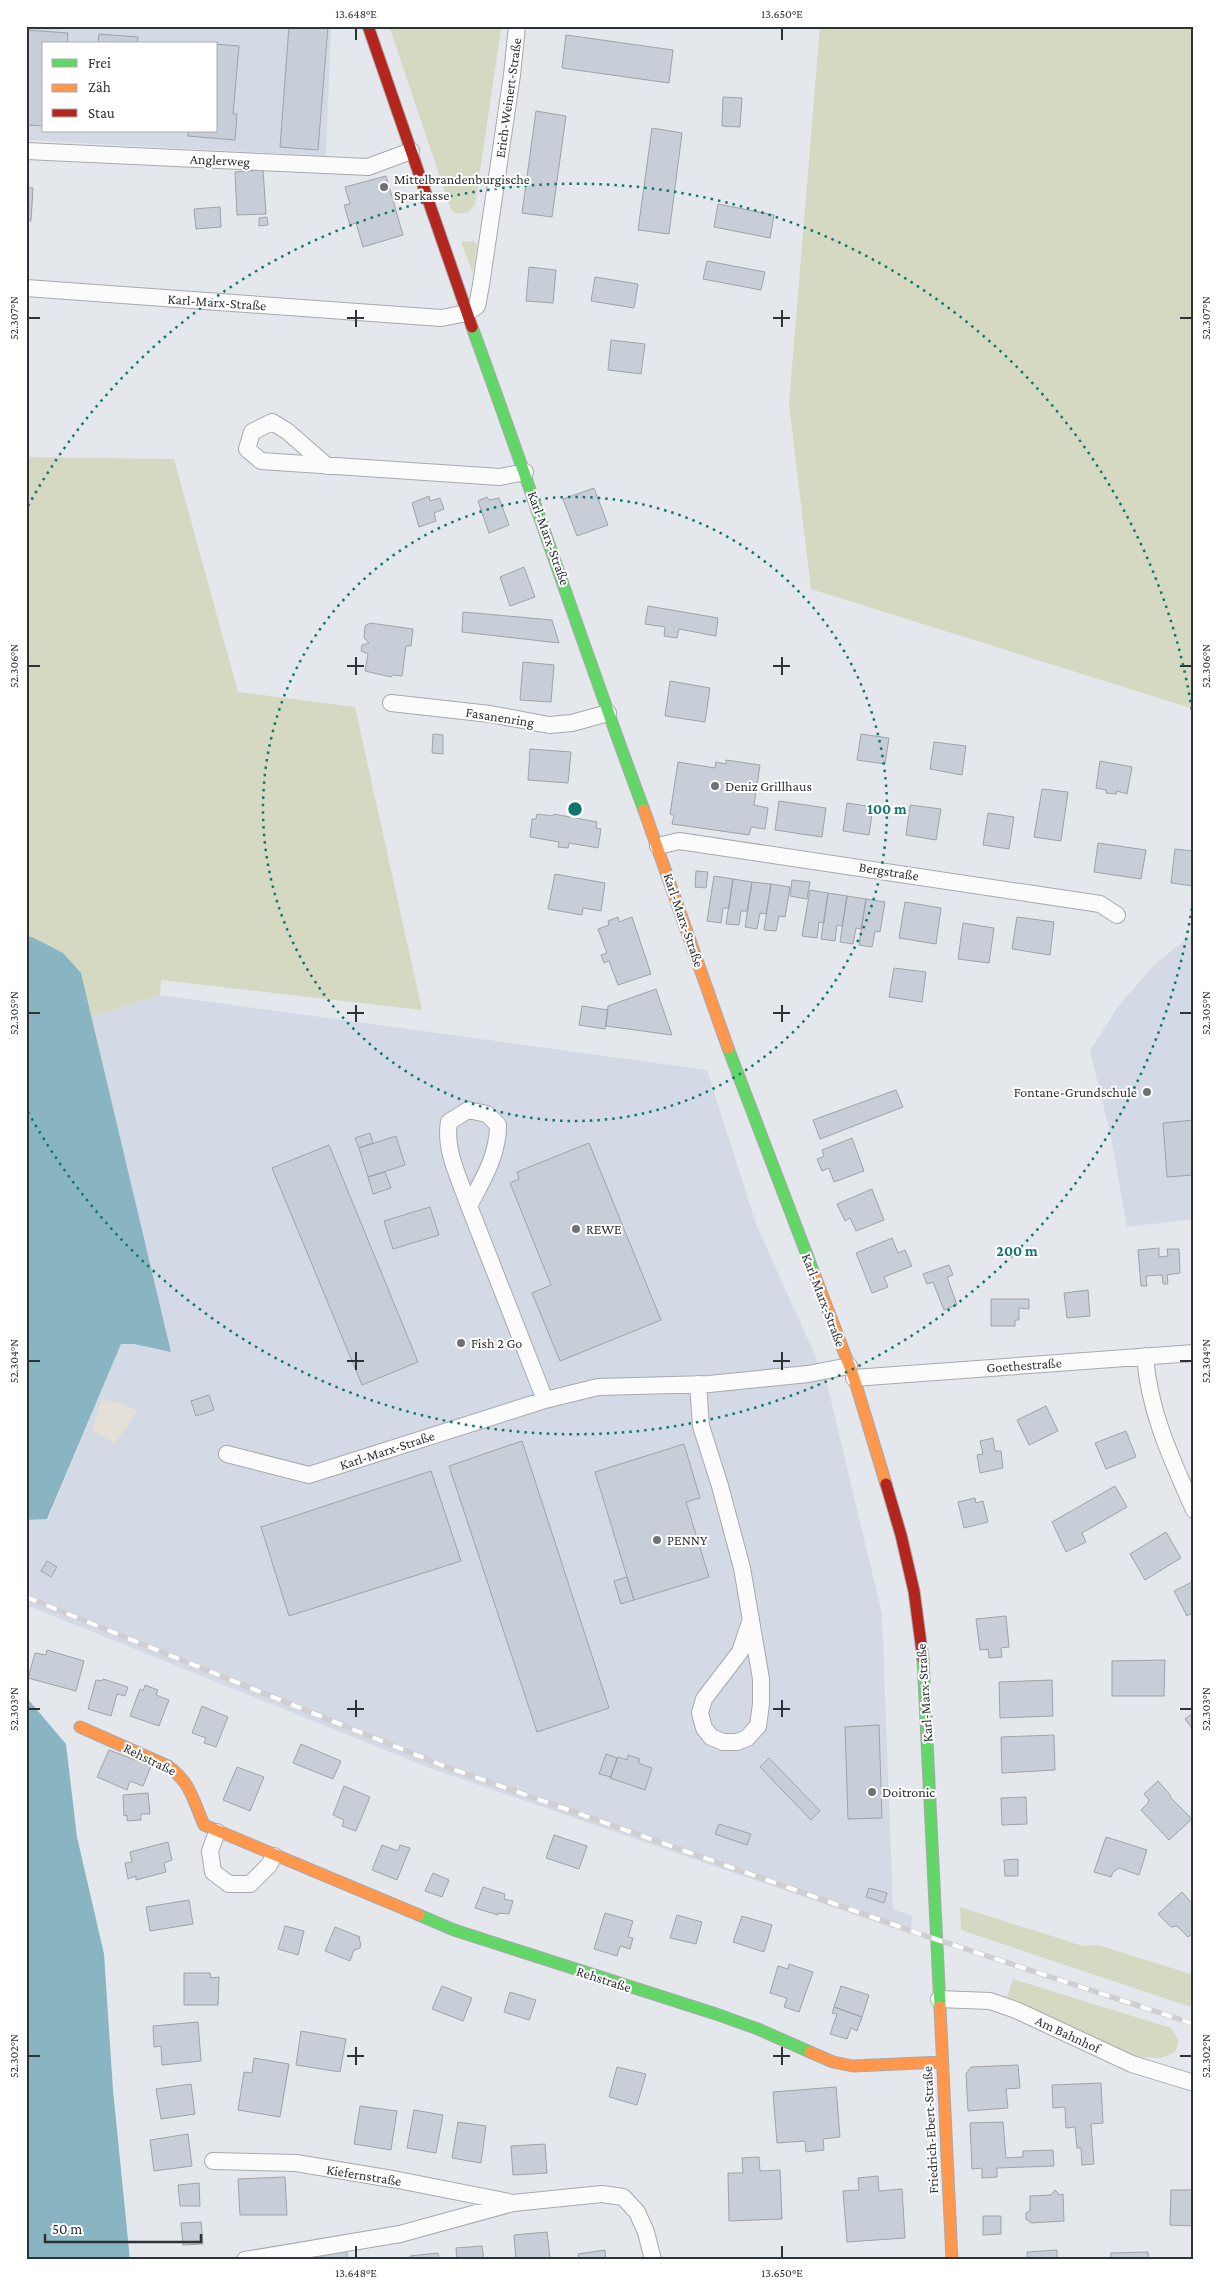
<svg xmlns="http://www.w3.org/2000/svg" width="1220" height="2286" viewBox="0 0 1220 2286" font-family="'Crimson Pro',serif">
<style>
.built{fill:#d3dae5;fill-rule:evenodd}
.industrial{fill:#e5e0d7}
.green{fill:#d5d9c2}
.water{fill:#89b5c3}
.building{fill:#c7ced8;stroke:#a0a2a6}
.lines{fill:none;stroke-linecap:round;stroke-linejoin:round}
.street-casing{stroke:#a7a9ad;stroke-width:18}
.fast-casing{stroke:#a7a9ad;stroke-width:13}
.slow-casing{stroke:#a7a9ad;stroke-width:13}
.jam-casing{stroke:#a7a9ad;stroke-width:13}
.street{stroke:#fbfbfc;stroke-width:16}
.fast{stroke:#63d668;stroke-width:11}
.slow{stroke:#ff974d;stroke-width:11}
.jam{stroke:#b3261e;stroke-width:11}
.rail-casing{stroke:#cfcfd1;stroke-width:5.5}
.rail{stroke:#fff;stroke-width:4;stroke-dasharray:11;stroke-linecap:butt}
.ticks{fill:none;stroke:#2e3135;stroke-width:2}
.ring{fill:none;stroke:#0f766e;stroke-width:2.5;stroke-dasharray:2.5 5}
.poi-dot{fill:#6e7175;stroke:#fff;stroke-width:2}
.labels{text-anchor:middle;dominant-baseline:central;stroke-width:4;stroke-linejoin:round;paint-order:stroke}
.street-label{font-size:14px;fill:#2e3135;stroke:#fff}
.poi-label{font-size:14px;fill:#2e3135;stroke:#fff;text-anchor:start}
.centre{fill:#0f766e;stroke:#fff;stroke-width:2.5}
.ring-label{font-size:15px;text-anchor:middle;font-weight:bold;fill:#0f766e;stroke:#fff;stroke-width:4;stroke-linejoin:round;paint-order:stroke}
.neatline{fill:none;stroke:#2e3135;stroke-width:2}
.ticks-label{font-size:12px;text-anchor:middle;fill:#2e3135}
</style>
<rect width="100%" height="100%" fill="#e4e7ec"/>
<path class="built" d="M26,26H331L326,156L26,140ZM44,44H216V131H44Z
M1194,933V1219L1127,1227L1110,1132L1090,1051L1117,1008L1155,964Z
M160,995L707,1070L756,1224L826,1380L882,1614L893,1909L912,1916L911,1934L427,1767L26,1605V1520L48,1519L121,1344H134L171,1352L91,1017Z"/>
<path class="industrial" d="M103,1395L105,1401L116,1402L138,1411L115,1443L92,1430Z"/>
<path class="green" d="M389,26H488L501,29L475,205L469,212L457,214L451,210Z
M820,26H1194V709L811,589L789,404Z
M474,241L477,244L473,273L461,242Z
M26,457L174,459L238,692L355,707L422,1010L161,980L160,995L91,1017L81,973L32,937L26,936Z
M960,1907L1083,1946L1098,1945L1194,1975V2008L961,1930Z
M1013,1979L1171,2028L1179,2041L1175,2052L1161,2058L1137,2057L1007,1997Z"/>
<path class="water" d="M26,936L32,937L63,953L81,973L171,1352L134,1344H121L47,1519L26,1520Z
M26,1697L66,1744L77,1837L104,1954L113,2090L130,2260H26Z"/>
<path class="building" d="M289,26H328L318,150L280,147Z
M26,30L68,33L67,44H44V126L26,125Z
M99,34L138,37L137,44H98Z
M566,35L673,50L669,83L562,68Z
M216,44L239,46L233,114H237L235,140L188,136V131H216Z
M723,97L742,98L740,127L722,126Z
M536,111L566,116L552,217L522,213Z
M652,128L682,133L669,234L638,230Z
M263,170L266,214L237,215L235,172Z
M386,176L403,235L363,247L356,223L350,225L344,205L350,204L345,187Z
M26,187L33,188L31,221H26Z
M718,204L774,215L770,238L714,227Z
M220,207L221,227L196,229L194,209Z
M267,217L268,225L259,226V218Z
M707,261L765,272L761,290L703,279Z
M529,267L556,270L553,303L526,301Z
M595,277L638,284L634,308L591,301Z
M611,340L645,344L641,374L608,370Z
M594,488L608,525L577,536L563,499Z
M429,496L430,501L440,498L444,509L434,513L436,521L419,527L412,503Z
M487,497L489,500L499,498L509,525L489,533L478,501Z
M524,567L535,597L510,606L500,577Z
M648,606L718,618L716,636L679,629L677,638L664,636L665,627L645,624Z
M463,612L552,620L559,643L462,632Z
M370,623L413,629L411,646H406L402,676L393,675L391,677L365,671L368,654L361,651L362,645L369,643L364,638L365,626Z
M523,662L554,665L551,702L520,700Z
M670,681L710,688L705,722L665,716Z
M433,734L443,735V754L432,753Z
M861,734L889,738L885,764L857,760Z
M934,742L966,746L962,775L930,769Z
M530,749L571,752L568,783L528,780Z
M726,760L760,765L754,805L768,808L765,829L751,827L749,835L672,824L674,815L670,814L678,762L715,768L716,762L726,764Z
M1100,761L1132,767L1127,794L1117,791L1116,794L1106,793V790L1096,788Z
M1042,789L1068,792L1061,841L1034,837Z
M779,801L826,808L822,837L775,830Z
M847,803L873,807L869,835L843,831Z
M910,805L941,809L936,840L906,835Z
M988,813L1014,817L1009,849L983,845Z
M537,814L553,816L554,814L597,822L596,828L601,829L598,848L569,843L568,848L558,847L559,842L530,837L532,819H536Z
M1098,843L1146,850L1141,879L1094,872Z
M1175,849L1194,851V886L1171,883Z
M696,871L708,872L706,888L695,887Z
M555,874L605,883L601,911L583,908L582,915L548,909Z
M714,876L733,879L729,908H723L721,923L707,921Z
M733,879L752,882L747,911H741L739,925L726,924Z
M792,880L810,882L807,899L790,896Z
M752,882L771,884L766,914L760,913L757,929L745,927Z
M771,884L790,887L785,917L779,916L776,931L764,930Z
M810,890L828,893L824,923L819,922L817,938L802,936Z
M828,893L847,896L842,926L837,925L835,941L821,939Z
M847,896L866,899L861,929L856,928L853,944L840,942Z
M866,899L885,902L880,932L875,931L872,947L859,945Z
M905,902L941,908L936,944L899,938Z
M618,917L619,922L632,917L651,974L618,985L609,961L604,963L601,955L607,953L598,929L609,925L608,921Z
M1017,917L1054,922L1050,955L1012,949Z
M963,923L994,928L989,963L958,959Z
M894,968L926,972L922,1002L889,997Z
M656,989L672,1035L606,1026L608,1006Z
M582,1006L608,1010L605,1029L579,1025Z
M896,1090L903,1107L820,1139L813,1120Z
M1194,1120V1175L1167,1177L1163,1123Z
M370,1133L373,1143L359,1148L355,1138Z
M396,1136L405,1165L368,1177L359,1148Z
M852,1138L864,1171L834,1182L829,1168L822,1171L817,1159L824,1156L822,1150Z
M589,1143L661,1320L560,1361L532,1293L551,1285L510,1183L519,1179L517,1172Z
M329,1145L418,1362L362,1385L272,1168Z
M385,1172L391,1188L373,1194L368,1177Z
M872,1189L884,1220L856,1231L850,1218L845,1221L837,1204Z
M430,1207L439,1235L393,1249L384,1221Z
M892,1238L898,1253L905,1250L912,1266L884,1277L888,1287L872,1293L856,1253Z
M1159,1248V1257L1168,1256L1167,1249H1179L1180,1273L1167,1275L1168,1284H1163L1162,1275L1146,1276L1147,1286H1141L1138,1250Z
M949,1265L953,1275L947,1277L957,1305L944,1310L933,1282L927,1284L923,1274Z
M1088,1290L1090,1316L1067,1318L1064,1293Z
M991,1299H1029V1309L1019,1308V1320H1015V1326H991Z
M209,1395L214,1410L196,1416L191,1401Z
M1046,1406L1058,1431L1029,1445L1017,1420Z
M1126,1431L1136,1457L1106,1469L1095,1443Z
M993,1438L995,1451H1001L1003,1468L980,1473L977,1455L983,1454L980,1441Z
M522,1441L609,1708L537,1732L449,1466Z
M684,1444L700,1498L686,1502L709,1577L634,1600L595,1472Z
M431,1471L461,1561L289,1616L261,1527Z
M1115,1486L1127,1507L1082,1533L1086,1542L1066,1552L1052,1522Z
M975,1498L976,1503L983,1501L988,1522L964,1528L958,1502Z
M1166,1532L1181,1558L1145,1580L1130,1554Z
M47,1561L57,1567L51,1577L41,1571Z
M627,1577L634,1600L621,1604L614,1581Z
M1194,1581V1612L1187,1616L1174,1591Z
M1006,1616L1009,1647L1001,1648L1002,1657L989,1658L988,1649L980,1650L976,1619Z
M47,1650L84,1661L76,1691L28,1678L35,1653L46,1655Z
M1165,1660L1164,1696H1112V1661Z
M103,1679L128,1687L125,1696L117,1694L111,1716L88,1709L96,1680L102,1681Z
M1052,1680L1053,1716L1000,1718L999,1682Z
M145,1685L158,1690L156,1695L169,1700L159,1726L130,1716L140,1689L143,1691Z
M202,1706L228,1717L216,1747L204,1743L206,1738L192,1733Z
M1194,1712V1730H1193L1185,1719Z
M879,1725L882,1818L848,1819L845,1727Z
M1054,1735L1055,1770L1002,1773L1001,1737Z
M301,1744L341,1761L333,1779L293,1763Z
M109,1750L151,1766L143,1786L130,1781L127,1790L97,1777Z
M606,1754L617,1758L611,1777L599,1774Z
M628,1755L640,1759L638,1763L652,1768L645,1790L610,1778L618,1757L627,1760Z
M769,1758L820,1811L811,1820L760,1767Z
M237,1767L264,1777L250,1811L223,1800Z
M1158,1781L1171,1796L1170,1797L1192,1819L1169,1840L1141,1810L1148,1803L1149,1800L1144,1794Z
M344,1786L370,1797L356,1831L342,1826L344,1820L333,1815Z
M148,1793L150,1814H141V1820L127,1821V1815L124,1816L123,1795Z
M1026,1797L1027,1824L1002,1825L1001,1798Z
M719,1824L751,1834L747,1845L715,1834Z
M554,1835L587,1846L579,1869L546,1858Z
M1106,1837L1147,1850L1139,1875L1119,1868L1113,1872L1111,1877L1094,1872Z
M168,1842L172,1860L164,1863L166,1872L136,1880V1876L128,1879L125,1863L132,1862L130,1852Z
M382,1845L398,1851L400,1845L410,1848L397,1880L372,1870Z
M1018,1859V1876H1005L1004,1860Z
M433,1873L449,1880L442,1897L425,1891Z
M483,1887L505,1894L504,1899L513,1901L509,1914L498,1913V1915L475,1908Z
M869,1888L887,1893L884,1903L866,1897Z
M1182,1892L1194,1906V1932L1188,1937L1177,1926L1171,1927L1158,1914Z
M189,1900L193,1924L150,1931L146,1907Z
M605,1913L633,1921L628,1937L633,1938L630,1949L620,1946L617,1956L594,1949Z
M677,1915L702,1922L696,1944L670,1938Z
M742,1916L772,1925L764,1952L733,1942Z
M285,1926L304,1931L298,1955L278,1949Z
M335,1927L360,1937L359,1939L361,1944L360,1948L354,1950L350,1961L325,1951Z
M789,1964L813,1972L799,2012L784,2007L787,1998L770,1993L778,1966L788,1969Z
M184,1973H210L211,1978L219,1977L218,2005H184Z
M442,1986L472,1998L463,2021L432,2009Z
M841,1986L869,1995L862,2017L834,2007Z
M510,1992L536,2000L529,2020L504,2012Z
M834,2007L862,2017L857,2031L851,2028L847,2039L830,2034L837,2014L832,2013Z
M198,2022L201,2061L162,2065L161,2046L154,2047L153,2026Z
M301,2031L346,2039L340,2072L296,2065Z
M254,2058L289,2064L280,2117L238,2110L244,2072L252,2073Z
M1018,2065L1020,2088L1006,2089L1008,2108L968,2111L966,2074L971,2067Z
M617,2067L646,2074L637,2105L609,2097Z
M1101,2083L1103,2123L1091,2124L1094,2164L1082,2165L1081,2148H1077L1075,2127L1066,2128L1065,2107L1053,2108L1052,2085Z
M191,2084L195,2114L161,2119L156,2089Z
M836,2087L840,2137L823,2139L824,2150L806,2152L805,2141L777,2143L773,2092Z
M360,2106L397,2111L391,2150L354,2144Z
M414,2110L443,2115L436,2153L407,2148Z
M458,2122L486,2126L481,2163L452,2158Z
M1003,2122L1006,2158L1023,2157V2151L1053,2150L1054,2166L997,2168V2177L982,2178V2168L972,2169L970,2123Z
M188,2134L192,2166L154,2171L150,2140Z
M545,2144L547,2173L513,2175L511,2146Z
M759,2157L760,2171L780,2170L782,2219L729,2221L728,2173H743L742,2158Z
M878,2176L879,2191L902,2189L905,2238L847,2242L843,2191L859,2190L858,2178Z
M285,2177L287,2215H240L238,2179Z
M199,2183L200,2206H180L178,2185Z
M1055,2190L1060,2195L1063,2194L1064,2221L1031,2223L1026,2219V2213L1030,2211V2196L1051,2195Z
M1171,2190H1194V2226L1170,2225Z
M983,2216H1001V2234L983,2235Z
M201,2222L203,2244L183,2245L181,2223Z
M547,2232L550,2258L516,2260L514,2235Z
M482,2246L484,2260H457L456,2248Z
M346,2249L348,2260H322L321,2253Z
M605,2250L606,2260H579L578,2254Z
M1057,2250V2260H1027V2252Z
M1148,2252L1149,2260H1111V2253Z
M438,2253L439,2260H410V2256Z"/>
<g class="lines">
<g class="street-casing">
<path id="street" d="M26,151L368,167L411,151
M26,288L441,318L467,313L477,306L481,285L512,75L517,26
M327,466L287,431L272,422L252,432L247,449L261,461L500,477L525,472
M391,703L490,714L549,725L572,723L608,713
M658,846L679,841L1100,904L1117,915
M469,1206C460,1180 444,1150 449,1122L468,1110L487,1114L498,1125C498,1156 483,1179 469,1206L545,1400
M1145,1356C1149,1412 1172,1460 1194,1510
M854,1378L1194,1353
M698,1384L701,1426L720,1486L742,1568L761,1679V1704L758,1726L747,1738L737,1742H723L711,1737L704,1728L700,1713L704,1699L740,1652L751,1619
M227,1454L309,1475L545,1400L598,1387L709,1384L808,1374L849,1366
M217,1832L210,1851L213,1872L229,1884H250L269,1865L274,1856
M939,1999L990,2001L1016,2010L1132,2064L1194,2083
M213,2161L296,2163L398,2180L509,2202
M245,2260L400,2234L513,2203L602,2194L623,2197L637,2212L646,2232L653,2260"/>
</g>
<g class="fast-casing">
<path id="fast" d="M472,327C531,488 584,650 644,810
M728,1048L815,1276
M923,1659L940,2007
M419,1915L454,1930L716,2014L758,2029L810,2052"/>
</g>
<g class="slow-casing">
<path id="slow" d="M644,810L728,1048
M815,1276L854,1378L886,1484
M80,1727L168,1766C191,1783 193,1800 204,1825L419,1915
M940,2007L952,2260
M810,2052L833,2062L853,2066L942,2062"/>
</g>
<g class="jam-casing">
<path id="jam" d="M368,26L472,327
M886,1484L901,1535L914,1591L923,1659"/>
</g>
<use href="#street" class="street"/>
<use href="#fast" class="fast"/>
<use href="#slow" class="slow"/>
<use href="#jam" class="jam"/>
<g class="rail-casing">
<path id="rail" d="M26,1597L441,1765L923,1935L1194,2024"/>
</g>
<use href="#rail" class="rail"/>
</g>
<path class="ticks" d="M356,28V40M782,28V40M356,310V327M782,310V327M28,318H40M347,318H364M773,318H790M1180,318H1192M356,657V675M782,657V675M28,666H40M347,666H364M773,666H790M1180,666H1192M356,1005V1022M782,1005V1022M28,1013H40M347,1013H364M773,1013H790M1180,1013H1192M356,1352V1370M782,1352V1370M28,1361H40M347,1361H364M773,1361H790M1180,1361H1192M356,1700V1717M782,1700V1717M28,1709H40M347,1709H364M773,1709H790M1180,1709H1192M356,2047V2065M782,2047V2065M28,2056H40M347,2056H364M773,2056H790M1180,2056H1192M356,2246V2258M782,2246V2258"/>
<g class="ring">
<circle cx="575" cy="809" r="312"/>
<path d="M1193 901A625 625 0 0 1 28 1112M28 506A625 625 0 0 1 1193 717"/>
</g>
<g class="poi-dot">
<circle cx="384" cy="187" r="5"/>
<circle cx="715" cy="786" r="5"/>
<circle cx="1147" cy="1092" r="5"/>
<circle cx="576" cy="1229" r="5"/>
<circle cx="461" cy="1343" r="5"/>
<circle cx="657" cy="1540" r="5"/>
<circle cx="872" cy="1792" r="5"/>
</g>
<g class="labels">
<g class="street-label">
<text transform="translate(508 98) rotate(-82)">Erich-Weinert-Straße</text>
<text transform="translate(220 160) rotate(3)">Anglerweg</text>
<text transform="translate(217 302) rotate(4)">Karl-Marx-Straße</text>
<text transform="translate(549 538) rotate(70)">Karl-Marx-Straße</text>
<text transform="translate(500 717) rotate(9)">Fasanenring</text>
<text transform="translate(889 871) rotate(9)">Bergstraße</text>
<text transform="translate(684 920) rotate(71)">Karl-Marx-Straße</text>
<text transform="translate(824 1300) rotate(69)">Karl-Marx-Straße</text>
<text transform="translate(1024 1365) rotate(-4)">Goethestraße</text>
<text transform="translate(387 1450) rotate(-18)">Karl-Marx-Straße</text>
<text transform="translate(924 1693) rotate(-94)">Karl-Marx-Straße</text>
<text transform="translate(150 1759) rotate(26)">Rehstraße</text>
<text transform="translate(604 1979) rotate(18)">Rehstraße</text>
<text transform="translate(1068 2034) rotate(25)">Am Bahnhof</text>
<text transform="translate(930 2130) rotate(-93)">Friedrich-Ebert-Straße</text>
<text transform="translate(364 2175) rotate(9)">Kiefernstraße</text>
</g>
<g class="poi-label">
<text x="394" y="179">Mittelbrandenburgische<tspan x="394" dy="16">Sparkasse</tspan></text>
<text x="725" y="786">Deniz Grillhaus</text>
<text x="1137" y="1092" text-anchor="end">Fontane-Grundschule</text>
<text x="586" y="1229">REWE</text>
<text x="471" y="1343">Fish 2 Go</text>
<text x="667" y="1540">PENNY</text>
<text x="882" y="1792">Doitronic</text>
</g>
</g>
<circle cx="575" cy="809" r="8" class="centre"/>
<g class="ring-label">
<text x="887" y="814">100 m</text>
<text x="1017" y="1256">200 m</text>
</g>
<rect width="1220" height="2286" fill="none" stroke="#ffffff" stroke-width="55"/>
<rect x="42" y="42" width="175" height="90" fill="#ffffff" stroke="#abadae"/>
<rect x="52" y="59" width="25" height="8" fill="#63d668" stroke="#abadae"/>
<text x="88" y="68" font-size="15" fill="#2e3135">Frei</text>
<rect x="52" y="84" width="25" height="8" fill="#ff974d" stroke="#abadae"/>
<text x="88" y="92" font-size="15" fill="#2e3135">Zäh</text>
<rect x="52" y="109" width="25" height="8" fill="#b3261e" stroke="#abadae"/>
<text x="88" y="118" font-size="15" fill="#2e3135">Stau</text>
<path d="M45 2234v8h156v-8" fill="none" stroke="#2e3135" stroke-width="2.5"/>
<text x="52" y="2234" font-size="15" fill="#2e3135" stroke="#ffffff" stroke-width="4" paint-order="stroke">50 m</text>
<rect x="28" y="28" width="1164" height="2230" class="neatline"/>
<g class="ticks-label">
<text x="356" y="18">13.648°E</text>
<text x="782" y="18">13.650°E</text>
<text transform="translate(14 318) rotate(-90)" y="4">52.307°N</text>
<text transform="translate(1206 318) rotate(-90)" y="4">52.307°N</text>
<text transform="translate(14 666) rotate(-90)" y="4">52.306°N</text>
<text transform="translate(1206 666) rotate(-90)" y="4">52.306°N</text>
<text transform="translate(14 1013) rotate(-90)" y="4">52.305°N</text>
<text transform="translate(1206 1013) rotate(-90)" y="4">52.305°N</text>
<text transform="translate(14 1361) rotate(-90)" y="4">52.304°N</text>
<text transform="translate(1206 1361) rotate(-90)" y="4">52.304°N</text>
<text transform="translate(14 1709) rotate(-90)" y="4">52.303°N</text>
<text transform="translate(1206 1709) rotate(-90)" y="4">52.303°N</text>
<text transform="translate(14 2056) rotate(-90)" y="4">52.302°N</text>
<text transform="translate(1206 2056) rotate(-90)" y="4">52.302°N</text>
<text x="356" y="2277">13.648°E</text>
<text x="782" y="2277">13.650°E</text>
</g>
</svg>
